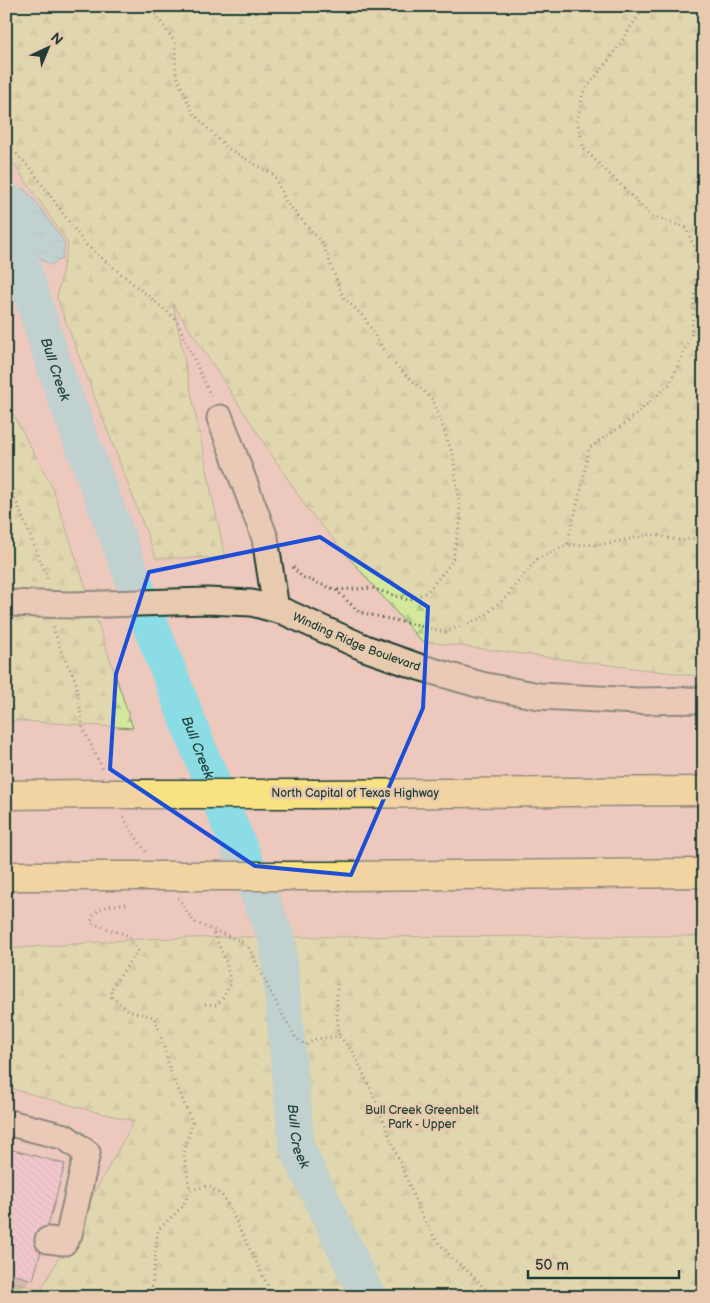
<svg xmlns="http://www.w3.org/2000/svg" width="710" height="1303" viewBox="0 0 710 1303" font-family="'Balsamiq Sans',sans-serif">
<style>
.forest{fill:url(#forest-firs);stroke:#799268}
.water{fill:url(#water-ripples);stroke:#609c9e}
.shadow{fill:#0003}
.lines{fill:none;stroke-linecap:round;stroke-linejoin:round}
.river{stroke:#8bdce5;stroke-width:36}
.building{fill:url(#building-back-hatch);stroke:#1f3d34}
.minor-casing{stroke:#1f3d34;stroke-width:29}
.highway-casing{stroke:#1f3d34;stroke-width:31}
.path{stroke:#1f3d34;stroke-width:3;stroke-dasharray:1 4;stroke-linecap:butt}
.minor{stroke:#e8cbaf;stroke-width:25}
.highway{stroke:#f8e281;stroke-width:28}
.highway-bridge-casing{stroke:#1f3d34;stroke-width:31;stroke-linecap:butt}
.highway-bridge{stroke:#f8e281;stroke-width:28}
.marked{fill:none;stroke:#1d4ed8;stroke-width:4;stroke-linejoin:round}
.labels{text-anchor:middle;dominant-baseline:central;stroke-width:5;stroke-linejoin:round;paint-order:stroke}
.street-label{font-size:12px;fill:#1f3d34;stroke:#e8cbaf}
.park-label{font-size:12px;fill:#284639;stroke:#e8cbaf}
.water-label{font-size:14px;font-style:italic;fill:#24453d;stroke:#e8cbaf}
</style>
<defs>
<pattern id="forest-firs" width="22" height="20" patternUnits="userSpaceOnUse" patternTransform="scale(1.25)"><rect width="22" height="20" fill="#d3e89c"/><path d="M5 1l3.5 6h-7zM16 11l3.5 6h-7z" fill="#b5c887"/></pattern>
<pattern id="water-ripples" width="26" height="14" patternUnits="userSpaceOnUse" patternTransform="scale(1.25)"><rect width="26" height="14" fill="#8bdce5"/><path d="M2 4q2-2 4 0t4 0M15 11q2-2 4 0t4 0" fill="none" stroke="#78bec5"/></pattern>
<pattern id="building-back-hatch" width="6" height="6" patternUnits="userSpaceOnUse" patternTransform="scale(1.25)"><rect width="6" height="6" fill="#f7c2de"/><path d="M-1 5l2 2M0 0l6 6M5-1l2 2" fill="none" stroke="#d3a8bf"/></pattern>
</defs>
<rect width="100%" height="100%" fill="#ecc8bd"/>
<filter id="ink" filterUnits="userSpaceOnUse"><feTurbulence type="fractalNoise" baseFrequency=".02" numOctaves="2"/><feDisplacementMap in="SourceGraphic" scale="10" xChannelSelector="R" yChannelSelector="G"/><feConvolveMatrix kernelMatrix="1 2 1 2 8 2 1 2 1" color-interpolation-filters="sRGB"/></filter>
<g filter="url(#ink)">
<path class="forest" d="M6,6H704V677L421,641L308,510L173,304L225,558H156L57,298L68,243L6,152Z
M6,401L52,487L133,728L6,720Z
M704,936V1297H6V1280L41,1290L134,1121L89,1110L6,1087V949L140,939L237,937Z"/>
<path class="water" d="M23,188L36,202L65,243L62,259L50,265L6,234V206L13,198Z"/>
<path class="shadow" d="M6,1149L32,1279L16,1295L6,1293Z"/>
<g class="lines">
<path class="river" id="s1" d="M6,200L12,206L18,253L62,389L142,603L203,760L277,939L297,1148L368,1297"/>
</g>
<path class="building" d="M6,1148L65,1164L33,1280L6,1272Z"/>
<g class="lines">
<g class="minor-casing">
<g id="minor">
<path d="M220,418L265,538L276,609"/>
<path id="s2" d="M6,603L71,605L207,601L252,603L285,612L365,648L419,667L481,685L539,696L638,701L704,700"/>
<path d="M6,1122L65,1137L87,1153L69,1234L64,1242L48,1240"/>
</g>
</g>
<g class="highway-casing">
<path id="highway" d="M314,794L704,791
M6,795L91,794
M6,876H111
M339,876L704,873"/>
</g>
<path class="path" d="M149,6L153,11L175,42L176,75L193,113L227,148L274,175L286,202L323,244L343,297L364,317L389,359L433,400L453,455L461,518L452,562L427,592L408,600L372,588L336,590
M645,6L611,57L583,93L577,121L584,149L652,216L686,228L699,258L691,336L669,385L626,423L589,448L582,485L567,545L607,544L652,534L682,541L704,536
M6,143L31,169L85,244L176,319L212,399
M6,481L14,496L47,577V582
M293,567L302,577L336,590L359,612L445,632L482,618L506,597L537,559L567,545
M53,627L62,653L76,682L83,728L103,770
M124,817L128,826L146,852
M178,898L194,922L247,944L278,1007L296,1038L306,1045L316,1039L339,1036L353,1052L370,1087L419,1210L434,1237L454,1260L470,1273L493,1297
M126,904C112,905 94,906 91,923L127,935L138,950L111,989L112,997L129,1011L154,1017L160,1033L170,1070L192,1122L184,1154L190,1190
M337,984V1015L339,1036
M205,1004L216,1005L222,999L231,984L226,962L214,934L211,931
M151,1297L158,1230L183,1206L190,1190L209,1186L224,1197L268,1286L270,1297"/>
<use href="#minor" class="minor"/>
<use href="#highway" class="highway"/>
<g class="highway-bridge-casing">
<path id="highway-bridge" d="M91,794H314
M111,876H339"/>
</g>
<use href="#highway-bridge" class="highway-bridge"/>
</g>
</g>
<path d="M0 0H710V1303H0ZM320,537L428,607L423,708L351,875L255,866L110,769L116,674L149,572Z" fill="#ecc8bd" fill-opacity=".55" fill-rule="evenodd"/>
<path class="marked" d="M320,537L428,607L423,708L351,875L255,866L110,769L116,674L149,572Z"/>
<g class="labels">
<g class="street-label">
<text stroke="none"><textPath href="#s2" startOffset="358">Winding Ridge Boulevard</textPath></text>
<text x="355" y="793">North Capital of Texas Highway</text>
</g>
<g class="park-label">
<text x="422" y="1110">Bull Creek Greenbelt<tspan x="422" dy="14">Park - Upper</tspan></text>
</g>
<g class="water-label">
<text stroke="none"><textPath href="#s1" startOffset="178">Bull Creek</textPath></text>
<text stroke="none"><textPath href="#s1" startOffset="582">Bull Creek</textPath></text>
<text stroke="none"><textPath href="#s1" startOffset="988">Bull Creek</textPath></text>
</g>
</g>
<rect width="710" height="1303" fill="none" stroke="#e8cbaf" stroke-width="25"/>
<rect x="12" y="12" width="685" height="1278" fill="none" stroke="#1f3d34" stroke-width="2" filter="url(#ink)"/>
<g transform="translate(48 48) rotate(44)" stroke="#e8cbaf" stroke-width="4" paint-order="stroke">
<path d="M0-4L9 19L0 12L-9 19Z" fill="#1f3d34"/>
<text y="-8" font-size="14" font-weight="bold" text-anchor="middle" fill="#1f3d34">N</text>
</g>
<path d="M528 1270v8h151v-8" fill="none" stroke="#1f3d34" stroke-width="2.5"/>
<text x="535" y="1270" font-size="15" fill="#1f3d34" stroke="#e8cbaf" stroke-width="4" paint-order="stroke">50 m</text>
</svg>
